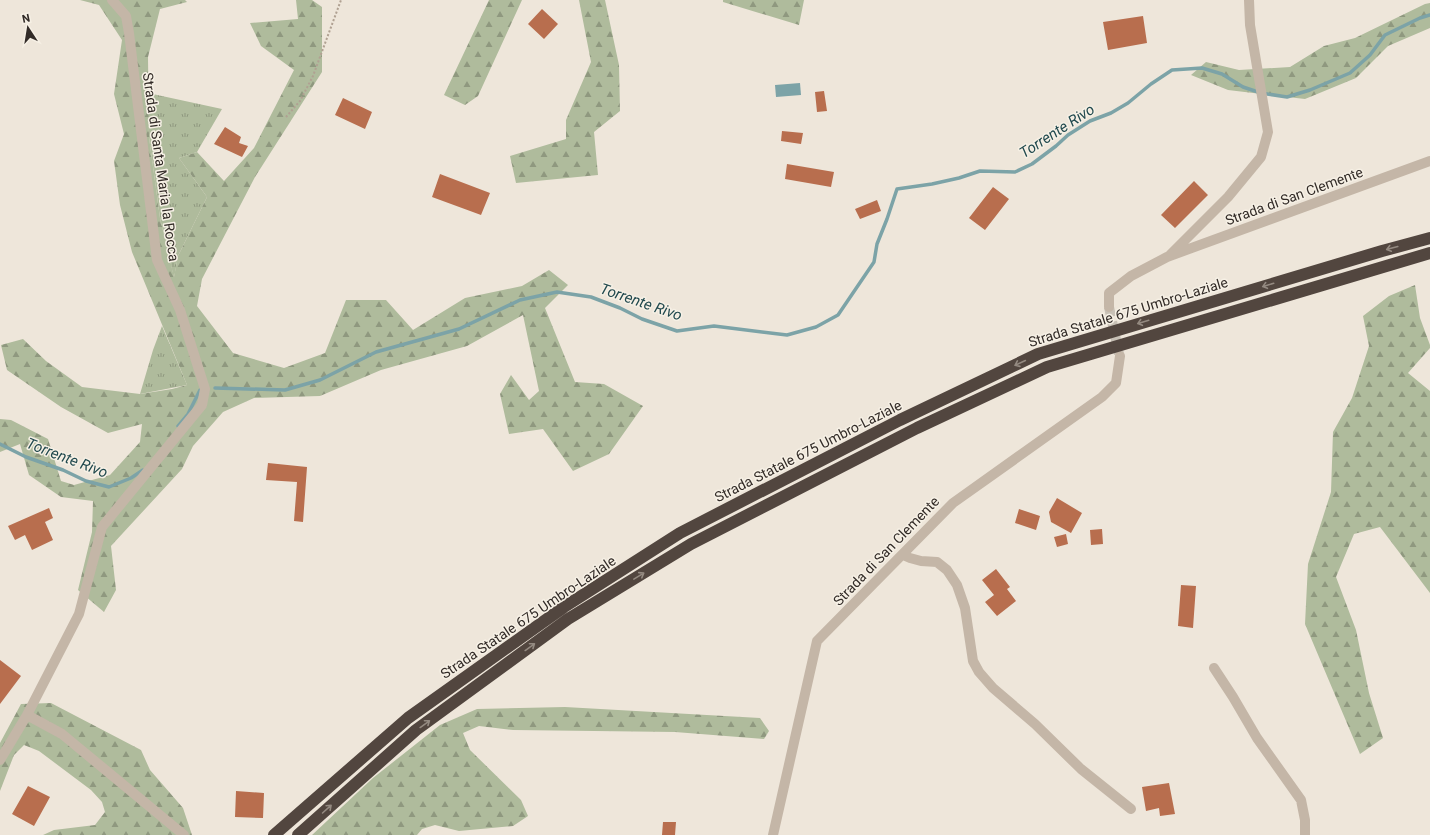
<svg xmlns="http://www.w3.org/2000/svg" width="1430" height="835" viewBox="0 0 1430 835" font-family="Roboto,sans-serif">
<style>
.grass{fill:url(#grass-tufts)}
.forest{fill:url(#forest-firs)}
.water{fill:#7ca3a7}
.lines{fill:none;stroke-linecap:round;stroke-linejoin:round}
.stream{stroke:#7ca3a7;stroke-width:3.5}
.building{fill:#b86e4e}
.street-tunnel{stroke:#c8c1b6;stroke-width:10;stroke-dasharray:10 5;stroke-linecap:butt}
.path{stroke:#b0a192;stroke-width:2;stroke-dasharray:2 2;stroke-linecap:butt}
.street{stroke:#c4b6a7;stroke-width:10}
.highway{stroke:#52463f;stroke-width:12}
.oneway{stroke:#948a81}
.labels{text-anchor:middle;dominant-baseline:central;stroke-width:3;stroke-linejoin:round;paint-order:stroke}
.street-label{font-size:14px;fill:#322b27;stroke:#f6f0e5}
.water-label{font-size:15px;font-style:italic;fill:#21494e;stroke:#f6f0e5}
</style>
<defs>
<pattern id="grass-tufts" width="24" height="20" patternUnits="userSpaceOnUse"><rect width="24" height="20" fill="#afbb9c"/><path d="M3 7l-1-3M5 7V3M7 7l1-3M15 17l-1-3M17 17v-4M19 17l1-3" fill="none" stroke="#8f987f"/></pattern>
<pattern id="forest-firs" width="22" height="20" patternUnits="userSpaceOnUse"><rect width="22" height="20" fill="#afbb9c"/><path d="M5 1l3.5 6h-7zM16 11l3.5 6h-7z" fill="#8f987f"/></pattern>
</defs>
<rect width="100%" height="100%" fill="#eee6da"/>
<path class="grass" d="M148,93L222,109L197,152L179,158L207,197L178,256L174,278L160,218L149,137Z
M162,326L187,385L140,394L153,350Z"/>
<path class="forest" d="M80,0H185L187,2L160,9L148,57L149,137L160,218L174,277L178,256L207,197L179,158L197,152L224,181L254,148L294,70L261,46L250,23L298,19L296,0H312L322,7V72L255,177L202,279L197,306L233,353L284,368L325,353L346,300H386L413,330L465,298L522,286L549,270L568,285L545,308L575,382L604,384L643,406L609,454L573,471L543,429L509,434L500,394L511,375L529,400L539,391L523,315L467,346L381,370L320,396L254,398L223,412L193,446L182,469L111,546L116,590L104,612L78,590L92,532L93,501L61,497L29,475L20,444L0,452V419L11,420L48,439L61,481L74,485L110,475L140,442L142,424L108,433L61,407L7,370L1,345L23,339L46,361L82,387L140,394L172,389L187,385L132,252L120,205L114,161L124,134L114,94L122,40L99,5Z
M489,0H522L478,96L465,105L444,95Z
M579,0H605L619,65L620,111L594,132L598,175L516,183L510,156L566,139V120L591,62Z
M723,0H804L799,25L723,2Z
M1430,3V28L1388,46L1356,78L1305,99L1228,90L1191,75L1206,62L1239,70L1290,67L1324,46L1355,38L1425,4Z
M1415,285L1420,318L1430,345V348L1408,373L1430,391V593L1380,527L1354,534L1336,577L1356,630L1369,693L1383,738L1360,754L1305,624L1308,564L1331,492L1333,432L1352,398L1369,346L1363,316L1389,296Z
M51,703L141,750L150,770L183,808L192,835H43L54,830L95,825L105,812L102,802L91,790L39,751L24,745L14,755L0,791V743L21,704Z
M565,707L760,718L769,731L764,739L675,732L513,730L479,726L463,733L470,750L521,800L528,816L513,826L459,831L435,825L422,829L417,835H312L373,778L440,725L477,709Z"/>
<path class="water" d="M800,83L801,95L776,97L775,85Z"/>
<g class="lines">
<path class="stream" d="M215,388L285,390L320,380L376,352L459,329L520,300L557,292L591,297L620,308L642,319L677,331L714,326L787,335L816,327L838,315L874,262L877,244L887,219L897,189L932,184L959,178L980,171L1015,172L1032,164L1056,146L1068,135L1090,121L1111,113L1128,103L1151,84L1172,70L1202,68L1222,74L1243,87L1261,93L1287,97L1310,90L1350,73L1370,55L1385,35L1420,18L1430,15
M178,426L188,414L200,390
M0,444L26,457L63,470L86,481L109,487L131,478L143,470"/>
</g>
<path class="building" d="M542,9L558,24L544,39L528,24Z
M1143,16L1147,43L1108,50L1103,22Z
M824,91L827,111L817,112L815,92Z
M343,98L372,112L365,129L335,115Z
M225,127L241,137L239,143L248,146L242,157L214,144Z
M782,131L803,133L801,144L781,141Z
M787,164L834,172L831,187L785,179Z
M440,174L490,193L481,215L432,197Z
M1194,181L1208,195L1175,228L1161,215Z
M993,187L1009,199L985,230L969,218Z
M877,200L881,211L860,219L855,209Z
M268,463L307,467L303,522L294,521L297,482L266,480Z
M1057,498L1082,513L1071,533L1051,522L1049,512Z
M49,508L53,518L45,522L53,540L32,550L25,535L15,540L8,526Z
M1019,509L1040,516L1036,530L1015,523Z
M1102,529L1103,544L1091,545L1090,530Z
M1066,534L1068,544L1057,547L1054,537Z
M996,569L1010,587L1007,589L1016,601L997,616L985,602L994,595L982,580Z
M1181,585L1196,586L1193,628L1178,626Z
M0,660L21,676L0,704Z
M1169,783L1175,814L1160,816L1159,808L1146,811L1142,787Z
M28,786L50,797L34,826L12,814Z
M236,791L264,793L263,818L235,817Z
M663,822H676L675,835H662Z"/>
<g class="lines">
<path class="street-tunnel" d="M1109,307L1119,354"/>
<path class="path" d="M286,117L300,101L313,76L341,0"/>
<path class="street" d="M1170,255L1228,197L1261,157L1268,132L1250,25L1249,0
M1109,307V293L1131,276L1167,257L1430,161
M903,555L910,558L921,561L937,562L947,570L957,585L965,608L973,661L979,672L993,688L1035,724L1081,769L1131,809
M1214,668L1233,697L1257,738L1301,800L1305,820V835
M27,715L62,734L184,835
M0,760L27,715L79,614L102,527L202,405L205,389L180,310L157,260L129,33L126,16L112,0
M773,835L817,641L953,503L1102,397L1116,383L1120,356"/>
<path class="highway" d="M274,835L408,718L564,607L680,533L900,420L1038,354L1382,251L1430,238
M298,835L416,730L568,619L691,544L917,428L1047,367L1430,253"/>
</g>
<defs><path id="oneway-shaft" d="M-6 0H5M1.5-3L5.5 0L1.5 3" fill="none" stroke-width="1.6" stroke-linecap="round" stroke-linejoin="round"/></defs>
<g class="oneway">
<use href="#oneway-shaft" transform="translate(1392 248) rotate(165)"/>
<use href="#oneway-shaft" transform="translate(1268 285) rotate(163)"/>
<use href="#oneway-shaft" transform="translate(1143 322) rotate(163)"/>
<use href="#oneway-shaft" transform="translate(1020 363) rotate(155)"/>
<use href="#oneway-shaft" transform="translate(639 576) rotate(-31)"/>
<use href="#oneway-shaft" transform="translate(530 647) rotate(-36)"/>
<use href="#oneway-shaft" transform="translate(425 724) rotate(-36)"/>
<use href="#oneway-shaft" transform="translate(327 809) rotate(-42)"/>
</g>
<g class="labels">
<g class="street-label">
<text transform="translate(161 167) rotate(82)">Strada di Santa Maria la Rocca</text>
<text transform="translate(1294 196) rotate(-20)">Strada di San Clemente</text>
<text transform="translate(1128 312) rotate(-17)">Strada Statale 675 Umbro-Laziale</text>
<text transform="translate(808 451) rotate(-27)">Strada Statale 675 Umbro-Laziale</text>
<text transform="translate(886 551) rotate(-46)">Strada di San Clemente</text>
<text transform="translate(528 617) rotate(-34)">Strada Statale 675 Umbro-Laziale</text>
</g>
<g class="water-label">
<text transform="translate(1057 131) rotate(-33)">Torrente Rivo</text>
<text transform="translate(641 302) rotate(19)">Torrente Rivo</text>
<text transform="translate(67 458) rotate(21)">Torrente Rivo</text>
</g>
</g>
<g transform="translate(28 28) rotate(348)" stroke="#f6f0e5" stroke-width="3" paint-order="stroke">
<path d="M0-3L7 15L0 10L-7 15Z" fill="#322b27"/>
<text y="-6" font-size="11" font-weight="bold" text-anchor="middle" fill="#322b27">N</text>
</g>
</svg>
